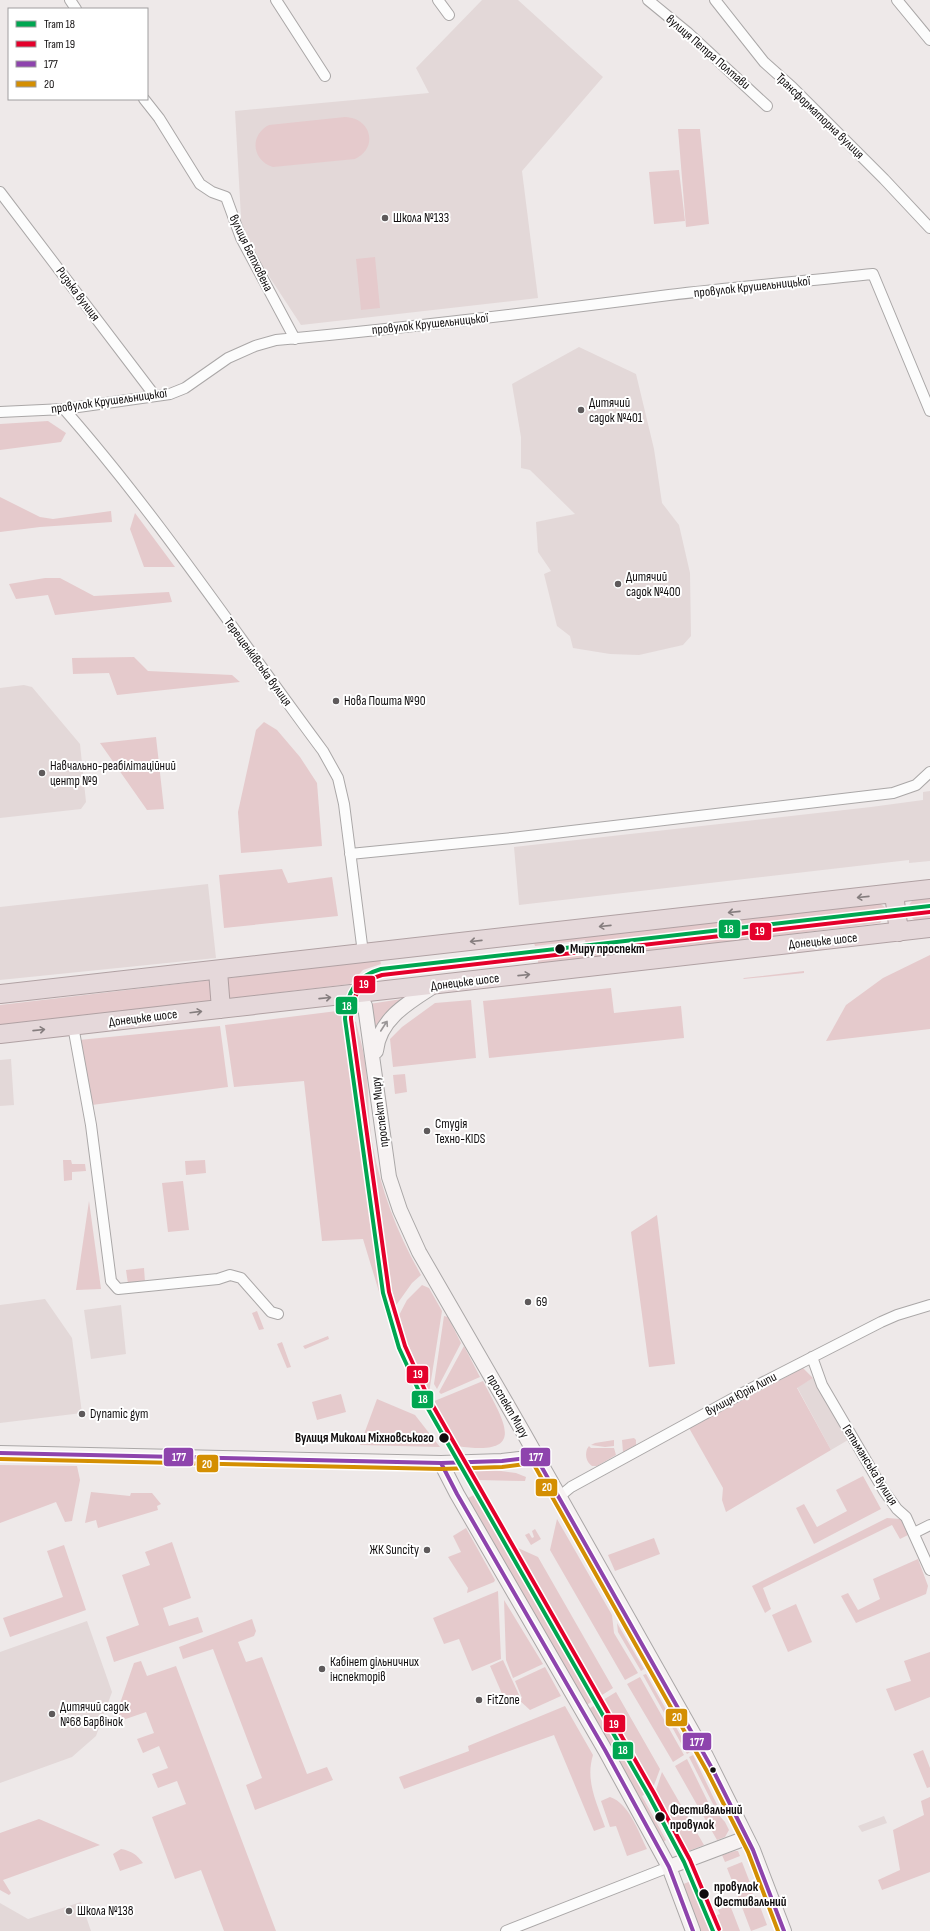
<svg xmlns="http://www.w3.org/2000/svg" width="930" height="1931" viewBox="0 0 930 1931" font-family="'Sofia Sans Condensed',sans-serif">
<style>
.built{fill:#e3d8d8}
.green{fill:#e5cacc}
.lines{fill:none;stroke-linecap:round;stroke-linejoin:round}
.street-casing{stroke:#aaa7a7;stroke-width:12}
.secondary-casing{stroke:#aaa7a7;stroke-width:16}
.highway-casing{stroke:#b0a1a3;stroke-width:20}
.street{stroke:#fcfcfc;stroke-width:10}
.secondary{stroke:#f6f2f2;stroke-width:14}
.highway{stroke:#e5d8da;stroke-width:18}
.bus-1-casing{stroke:#fff;stroke-width:7}
.bus-2-casing{stroke:#fff;stroke-width:7}
.bus-1{stroke:#8e44ad;stroke-width:4}
.bus-2{stroke:#d48f02;stroke-width:4}
.tram-1-casing{stroke:#fff;stroke-width:7}
.tram-2-casing{stroke:#fff;stroke-width:7}
.tram-1{stroke:#00a651;stroke-width:4}
.tram-2{stroke:#e4002b;stroke-width:4}
.oneway{stroke:#857d7e}
.oneway2{stroke:#9a9697}
.poi-dot{fill:#5e5a5b;stroke:#fff;stroke-width:1.5}
.stop-dot{fill:#100d0e;stroke:#fff;stroke-width:1.5}
.labels{text-anchor:middle;dominant-baseline:central;stroke-width:4;stroke-linejoin:round;paint-order:stroke}
.street-label{font-size:13px;fill:#100d0e;stroke:#fff}
.poi-label{font-size:13px;fill:#100d0e;stroke:#fff;text-anchor:start}
.stop-label{font-size:13px;font-weight:bold;fill:#100d0e;stroke:#fff;text-anchor:start}
.line-badge{stroke:#fff;stroke-width:1.5}
.badge-label{font-size:11px;text-anchor:middle;font-weight:bold;fill:#fff}
</style>
<rect width="100%" height="100%" fill="#eee9e9"/>
<path class="built" d="M482,0H518L603,77L522,171L538,298L301,325L242,235L235,111L429,93L416,68Z
M579,347L636,374L654,449L662,503L679,525L690,573L691,636L683,645L639,655L610,654L573,648L570,636L557,626L544,574L551,571L538,552L536,522L575,514L530,470L521,468V437L512,384Z
M24,685L32,687L80,744L86,802L81,809L0,818V688Z
M930,791V861L909,863V860L519,905L514,847L871,807L923,800V792Z
M208,884L216,958L0,980V907Z
M11,1059L14,1105L0,1106V1060Z
M45,1299L72,1338L82,1413L0,1423V1305Z
M121,1305L126,1354L91,1359L84,1310Z
M813,1378L848,1440L831,1450L797,1387Z
M87,1621L112,1692L96,1736L72,1757L0,1783V1652Z
M884,1816L887,1823L862,1832L858,1826Z
M81,1902L91,1931H0V1903L28,1919Z"/>
<path class="green" d="M345,117C371,118 379,147 355,159L273,167C252,161 249,135 269,125Z
M678,129H700L709,224L686,227Z
M679,170L685,221L654,224L649,172Z
M375,257L380,308L361,310L356,259Z
M48,421L66,433L61,442L0,450V424Z
M0,497L40,517L53,519L111,511L112,522L40,527L0,532Z
M135,513L175,567H144L130,529Z
M45,578H60L94,596L169,592L172,602L55,615L48,595L16,599L9,584Z
M134,657L148,671L232,675L240,682L117,695L109,673L73,674L72,658Z
M264,722L277,730L300,757L317,783L322,846L241,853L238,812L256,730Z
M156,737L164,809L147,810L100,743Z
M282,869L288,883L332,877L338,916L224,928L219,875Z
M930,898V920C926,920 921,921 917,921C908,919 905,904 914,900C918,898 925,898 930,898Z
M879,903L885,907L887,914L880,923L538,965V958L587,953L585,940L535,946L534,943Z
M930,955V1029L826,1041L846,1005L883,978Z
M380,960L381,964L363,970L350,984L0,1026V1005Z
M804,971V973L743,979L744,978Z
M611,988L614,1013L681,1006L684,1038L489,1058L483,1001Z
M402,999L389,1010L372,1030L369,1004Z
M471,1000L476,1058L393,1067L390,1039L402,1027L435,1003Z
M337,1011L356,1022C359,1035 363,1048 365,1061C369,1088 368,1116 372,1142C381,1191 397,1233 421,1275L412,1283L387,1318L363,1239L322,1241L304,1081L234,1087L225,1025Z
M220,1026L228,1087L92,1105L79,1040Z
M405,1074L407,1092L395,1094L393,1075Z
M63,1160H71L72,1164H85L86,1171L72,1172V1180L64,1181Z
M205,1160L206,1173L186,1175L185,1161Z
M183,1181L189,1230L168,1232L162,1183Z
M89,1201L101,1289L76,1290Z
M657,1215L675,1364L649,1367L631,1232Z
M144,1268L145,1282L128,1284L126,1270Z
M422,1285L429,1288L442,1311L429,1393L427,1395L410,1354L397,1319L407,1300Z
M257,1311L264,1329L259,1330L252,1313Z
M444,1316L448,1317L461,1343L437,1389L434,1384Z
M328,1336L329,1339L305,1349L303,1346Z
M282,1342L291,1367L287,1368L277,1344Z
M464,1346L480,1377L441,1394L439,1392Z
M803,1368L813,1378L797,1388L831,1450L726,1512L722,1500L723,1488L689,1428Z
M483,1381C504,1422 529,1457 457,1446L432,1402Z
M341,1394L346,1412L317,1420L312,1402Z
M377,1399L415,1415L440,1447L360,1445Z
M634,1438L636,1440V1445L623,1452L622,1440Z
M614,1440V1446L605,1447L591,1445L595,1443Z
M589,1446L591,1448H614L616,1455L597,1466H592C586,1462 585,1455 587,1449Z
M0,1465L77,1466L80,1480L72,1521L65,1522L56,1502L0,1523Z
M494,1470L516,1473L526,1477L525,1481L477,1480L472,1471Z
M863,1476L881,1509L814,1544L796,1508L804,1504L817,1527L847,1511L836,1490Z
M91,1492L130,1496L131,1493H152L161,1504L157,1506L158,1510L98,1528L96,1520L85,1523Z
M474,1495L500,1538L510,1534L518,1548L538,1557L613,1688L585,1706L466,1499Z
M887,1518L901,1519L908,1535L900,1539L892,1525L763,1588L771,1609L765,1613L752,1586Z
M557,1519L612,1615L614,1633L638,1673L625,1680L550,1550Z
M466,1528L495,1580L494,1582L467,1593L468,1588L448,1557L461,1552L453,1536Z
M535,1529L541,1539L531,1545L525,1535L529,1533L532,1538L534,1537L532,1531Z
M654,1538L660,1554L615,1571L608,1555Z
M172,1542L191,1598L163,1608L169,1626L198,1617L203,1632L114,1662L106,1637L139,1625L122,1575L150,1565L145,1552Z
M64,1545L86,1610L10,1637L3,1618L63,1597L47,1551Z
M918,1559L928,1586L926,1594L856,1623L841,1596L848,1593L858,1610L880,1599L873,1579Z
M498,1591L501,1659L472,1671L459,1639L444,1644L433,1618Z
M504,1600L543,1664L513,1678L506,1660Z
M796,1604L812,1642L788,1652L772,1615Z
M252,1619L256,1631L254,1636L238,1642L246,1662L262,1657L307,1774L327,1767L333,1780L255,1810L246,1785L262,1778L213,1649L183,1659L179,1647Z
M617,1623L644,1669L641,1671L618,1632Z
M930,1652V1697L895,1711L886,1689L911,1681L904,1661Z
M503,1660L520,1697L506,1703L490,1666Z
M141,1661L147,1676L176,1666L276,1931H224L201,1870L175,1879L152,1817L186,1804L177,1781L158,1788L152,1774L168,1768L159,1746L143,1753L137,1739L154,1733L146,1712L120,1721L117,1712L134,1663Z
M545,1667L561,1696L530,1710L519,1700L522,1698L515,1681Z
M646,1674L690,1752L687,1754L643,1675Z
M640,1677L684,1755L673,1762L627,1684Z
M616,1692L660,1769L653,1788L647,1796L645,1794L642,1796L666,1840L663,1842L587,1710Z
M565,1706L593,1755C585,1781 597,1803 605,1827L594,1831L554,1735L404,1789L399,1777L469,1751L468,1746Z
M923,1750L930,1768V1787L927,1788L913,1754Z
M693,1755L721,1813L713,1804L689,1757Z
M687,1759L709,1804L725,1822L729,1830L725,1837L717,1840L675,1766Z
M662,1772L704,1845L686,1852L655,1793Z
M610,1797C629,1803 639,1833 647,1849L627,1856L616,1826L610,1827L601,1801Z
M930,1797V1872L882,1890L878,1880L900,1870L893,1830L924,1815L921,1801Z
M39,1819L100,1845L3,1880L11,1893L9,1895L0,1890V1833Z
M121,1849C132,1851 137,1855 143,1863L120,1871L113,1854Z
M735,1851H738L740,1856L725,1862L722,1855Z
M742,1862L754,1893L739,1899L727,1868Z
M691,1881L707,1919L720,1914L718,1910L730,1905L740,1931H699L681,1885Z
M756,1896L767,1925L751,1931L740,1902Z"/>
<g class="lines">
<g class="street-casing">
<path id="street" d="M70,0L76,9
M276,0L325,76
M438,0L449,15
M648,0L687,32L767,106
M715,0L764,62L792,87L884,179L930,228
M897,0L930,40
M144,99L159,118L200,184L212,192L226,197L241,238L295,339
M0,192L155,396
M64,409C158,516 238,637 323,751L338,778L344,804L363,953
M0,412L64,409L170,394L185,388L228,358L255,346L276,340C407,328 538,312 669,295C737,287 805,281 873,274L930,411
M350,854L512,838L893,793L916,785L930,772
M73,1026L91,1125L111,1281L118,1289L218,1279L230,1275L241,1278L271,1312L278,1314
M812,1357L822,1385L884,1491L897,1509L906,1517L930,1570
M559,1497L571,1487L752,1388L881,1322L897,1315L930,1305
M914,1533L930,1525
M506,1931L669,1867"/>
</g>
<g class="secondary-casing">
<path id="secondary" d="M356,995L362,1000L365,1006L389,1177L400,1210L419,1252L523,1432L706,1756L753,1850L784,1931
M376,1051C379,1019 409,1002 434,986
M0,1453L441,1463L502,1461L536,1457
M441,1463L457,1494L605,1750L669,1867L693,1931
M669,1867L746,1838"/>
</g>
<g class="highway-casing">
<path id="highway" d="M894,894L899,932
M218,971L221,1009
M0,994L930,889
M0,1034L930,928"/>
</g>
<use href="#street" class="street"/>
<use href="#secondary" class="secondary"/>
<use href="#highway" class="highway"/>
<g class="bus-1-casing">
<path id="bus-1" d="M0,1453L441,1463L502,1461L536,1457L713,1770L753,1850L784,1931
M441,1463L457,1494L605,1750L669,1867L693,1931"/>
</g>
<g class="bus-2-casing">
<path id="bus-2" d="M0,1459L441,1469L502,1467L533,1463L708,1773L748,1852L778,1931"/>
</g>
<use href="#bus-1" class="bus-1"/>
<use href="#bus-2" class="bus-2"/>
<g class="tram-1-casing">
<path id="tram-1" d="M713,1931L684,1862L649,1796L423,1400L399,1348L383,1293L345,1019C346,993 356,976 381,969L930,906"/>
</g>
<g class="tram-2-casing">
<path id="tram-2" d="M719,1929L690,1860L654,1793L428,1397L405,1346L389,1292L351,1019C351,996 360,981 382,975L930,912"/>
</g>
<use href="#tram-1" class="tram-1"/>
<use href="#tram-2" class="tram-2"/>
</g>
<defs><path id="oneway-shaft" d="M-6 0H5M1.5-3L5.5 0L1.5 3" fill="none" stroke-width="1.6" stroke-linecap="round" stroke-linejoin="round"/></defs>
<g class="oneway">
<use href="#oneway-shaft" transform="translate(863 897) rotate(174)"/>
<use href="#oneway-shaft" transform="translate(734 912) rotate(174)"/>
<use href="#oneway-shaft" transform="translate(605 926) rotate(174)"/>
<use href="#oneway-shaft" transform="translate(476 941) rotate(174)"/>
<use href="#oneway-shaft" transform="translate(524 975) rotate(-6)"/>
<use href="#oneway-shaft" transform="translate(325 998) rotate(-6)"/>
<use href="#oneway-shaft" transform="translate(196 1012) rotate(-7)"/>
<use href="#oneway-shaft" transform="translate(39 1030) rotate(-6)"/>
</g>
<use class="oneway2" href="#oneway-shaft" transform="translate(384 1026) rotate(-57)"/>
<g class="poi-dot">
<circle cx="385" cy="218" r="4"/>
<circle cx="581" cy="410" r="4"/>
<circle cx="618" cy="584" r="4"/>
<circle cx="336" cy="701" r="4"/>
<circle cx="42" cy="773" r="4"/>
<circle cx="427" cy="1131" r="4"/>
<circle cx="528" cy="1302" r="4"/>
<circle cx="82" cy="1414" r="4"/>
<circle cx="427" cy="1550" r="4"/>
<circle cx="322" cy="1669" r="4"/>
<circle cx="479" cy="1700" r="4"/>
<circle cx="52" cy="1714" r="4"/>
<circle cx="69" cy="1911" r="4"/>
</g>
<g class="stop-dot">
<circle cx="560" cy="949" r="5.5"/>
<circle cx="444" cy="1438" r="5.5"/>
<circle cx="713" cy="1770" r="3.5"/>
<circle cx="660" cy="1817" r="5.5"/>
<circle cx="704" cy="1894" r="5.5"/>
</g>
<g class="labels">
<g class="street-label">
<text transform="translate(708 52) rotate(41)">вулиця Петра Полтави</text>
<text transform="translate(820 116) rotate(44)">Трансформаторна вулиця</text>
<text transform="translate(251 253) rotate(64)">вулиця Бетховена</text>
<text transform="translate(752 287) rotate(-6)">провулок Крушельницької</text>
<text transform="translate(78 294) rotate(53)">Ризька вулиця</text>
<text transform="translate(430 324) rotate(-6)">провулок Крушельницької</text>
<text transform="translate(109 401) rotate(-8)">провулок Крушельницької</text>
<text transform="translate(258 662) rotate(54)">Терещенківська вулиця</text>
<text transform="translate(823 941) rotate(-6)">Донецьке шосе</text>
<text transform="translate(465 982) rotate(-7)">Донецьке шосе</text>
<text transform="translate(143 1018) rotate(-7)">Донецьке шосе</text>
<text transform="translate(380 1112) rotate(-97)">проспект Миру</text>
<text transform="translate(741 1394) rotate(-28)">вулиця Юрія Липи</text>
<text transform="translate(508 1406) rotate(60)">проспект Миру</text>
<text transform="translate(870 1465) rotate(58)">Гетьманська вулиця</text>
</g>
<g class="poi-label">
<text x="393" y="218">Школа №133</text>
<text x="589" y="403">Дитячий<tspan x="589" dy="15">садок №401</tspan></text>
<text x="626" y="577">Дитячий<tspan x="626" dy="15">садок №400</tspan></text>
<text x="344" y="701">Нова Пошта №90</text>
<text x="50" y="766">Навчально-реабілітаційний<tspan x="50" dy="15">центр №9</tspan></text>
<text x="435" y="1124">Студія<tspan x="435" dy="15">Техно-KIDS</tspan></text>
<text x="536" y="1302">69</text>
<text x="90" y="1414">Dynamic gym</text>
<text x="419" y="1550" text-anchor="end">ЖК Suncity</text>
<text x="330" y="1662">Кабінет дільничних<tspan x="330" dy="15">інспекторів</tspan></text>
<text x="487" y="1700">FitZone</text>
<text x="60" y="1707">Дитячий садок<tspan x="60" dy="15">№68 Барвінок</tspan></text>
<text x="77" y="1911">Школа №138</text>
</g>
<g class="stop-label">
<text x="570" y="949">Миру проспект</text>
<text x="434" y="1438" text-anchor="end">Вулиця Миколи Міхновського</text>
<text x="670" y="1810">Фестивальний<tspan x="670" dy="15">провулок</tspan></text>
<text x="714" y="1887">провулок<tspan x="714" dy="15">Фестивальний</tspan></text>
</g>
</g>
<g class="line-badge">
<rect x="718" y="919" width="23" height="20" rx="4" fill="#00a651"/>
<rect x="749" y="922" width="23" height="19" rx="4" fill="#e4002b"/>
<rect x="353" y="975" width="23" height="19" rx="4" fill="#e4002b"/>
<rect x="335" y="996" width="23" height="19" rx="4" fill="#00a651"/>
<rect x="406" y="1365" width="23" height="19" rx="4" fill="#e4002b"/>
<rect x="411" y="1390" width="23" height="19" rx="4" fill="#00a651"/>
<rect x="520" y="1447" width="31" height="20" rx="4" fill="#8e44ad"/>
<rect x="163" y="1447" width="31" height="20" rx="4" fill="#8e44ad"/>
<rect x="196" y="1454" width="23" height="19" rx="4" fill="#d48f02"/>
<rect x="535" y="1478" width="23" height="19" rx="4" fill="#d48f02"/>
<rect x="665" y="1708" width="23" height="19" rx="4" fill="#d48f02"/>
<rect x="603" y="1714" width="23" height="19" rx="4" fill="#e4002b"/>
<rect x="682" y="1732" width="30" height="19" rx="4" fill="#8e44ad"/>
<rect x="612" y="1741" width="22" height="19" rx="4" fill="#00a651"/>
</g>
<g class="badge-label">
<text x="729" y="933">18</text>
<text x="760" y="935">19</text>
<text x="364" y="988">19</text>
<text x="347" y="1010">18</text>
<text x="418" y="1378">19</text>
<text x="423" y="1403">18</text>
<text x="536" y="1461">177</text>
<text x="179" y="1461">177</text>
<text x="207" y="1468">20</text>
<text x="547" y="1491">20</text>
<text x="677" y="1721">20</text>
<text x="614" y="1728">19</text>
<text x="697" y="1746">177</text>
<text x="623" y="1754">18</text>
</g>
<rect x="8" y="8" width="140" height="92" fill="#ffffff" stroke="#9f9e9f"/>
<rect x="16" y="21" width="20" height="6" fill="#00a651" stroke="#9f9e9f"/>
<text x="44" y="28" font-size="12" fill="#100d0e">Tram 18</text>
<rect x="16" y="41" width="20" height="6" fill="#e4002b" stroke="#9f9e9f"/>
<text x="44" y="48" font-size="12" fill="#100d0e">Tram 19</text>
<rect x="16" y="61" width="20" height="6" fill="#8e44ad" stroke="#9f9e9f"/>
<text x="44" y="68" font-size="12" fill="#100d0e">177</text>
<rect x="16" y="81" width="20" height="6" fill="#d48f02" stroke="#9f9e9f"/>
<text x="44" y="88" font-size="12" fill="#100d0e">20</text>
</svg>
